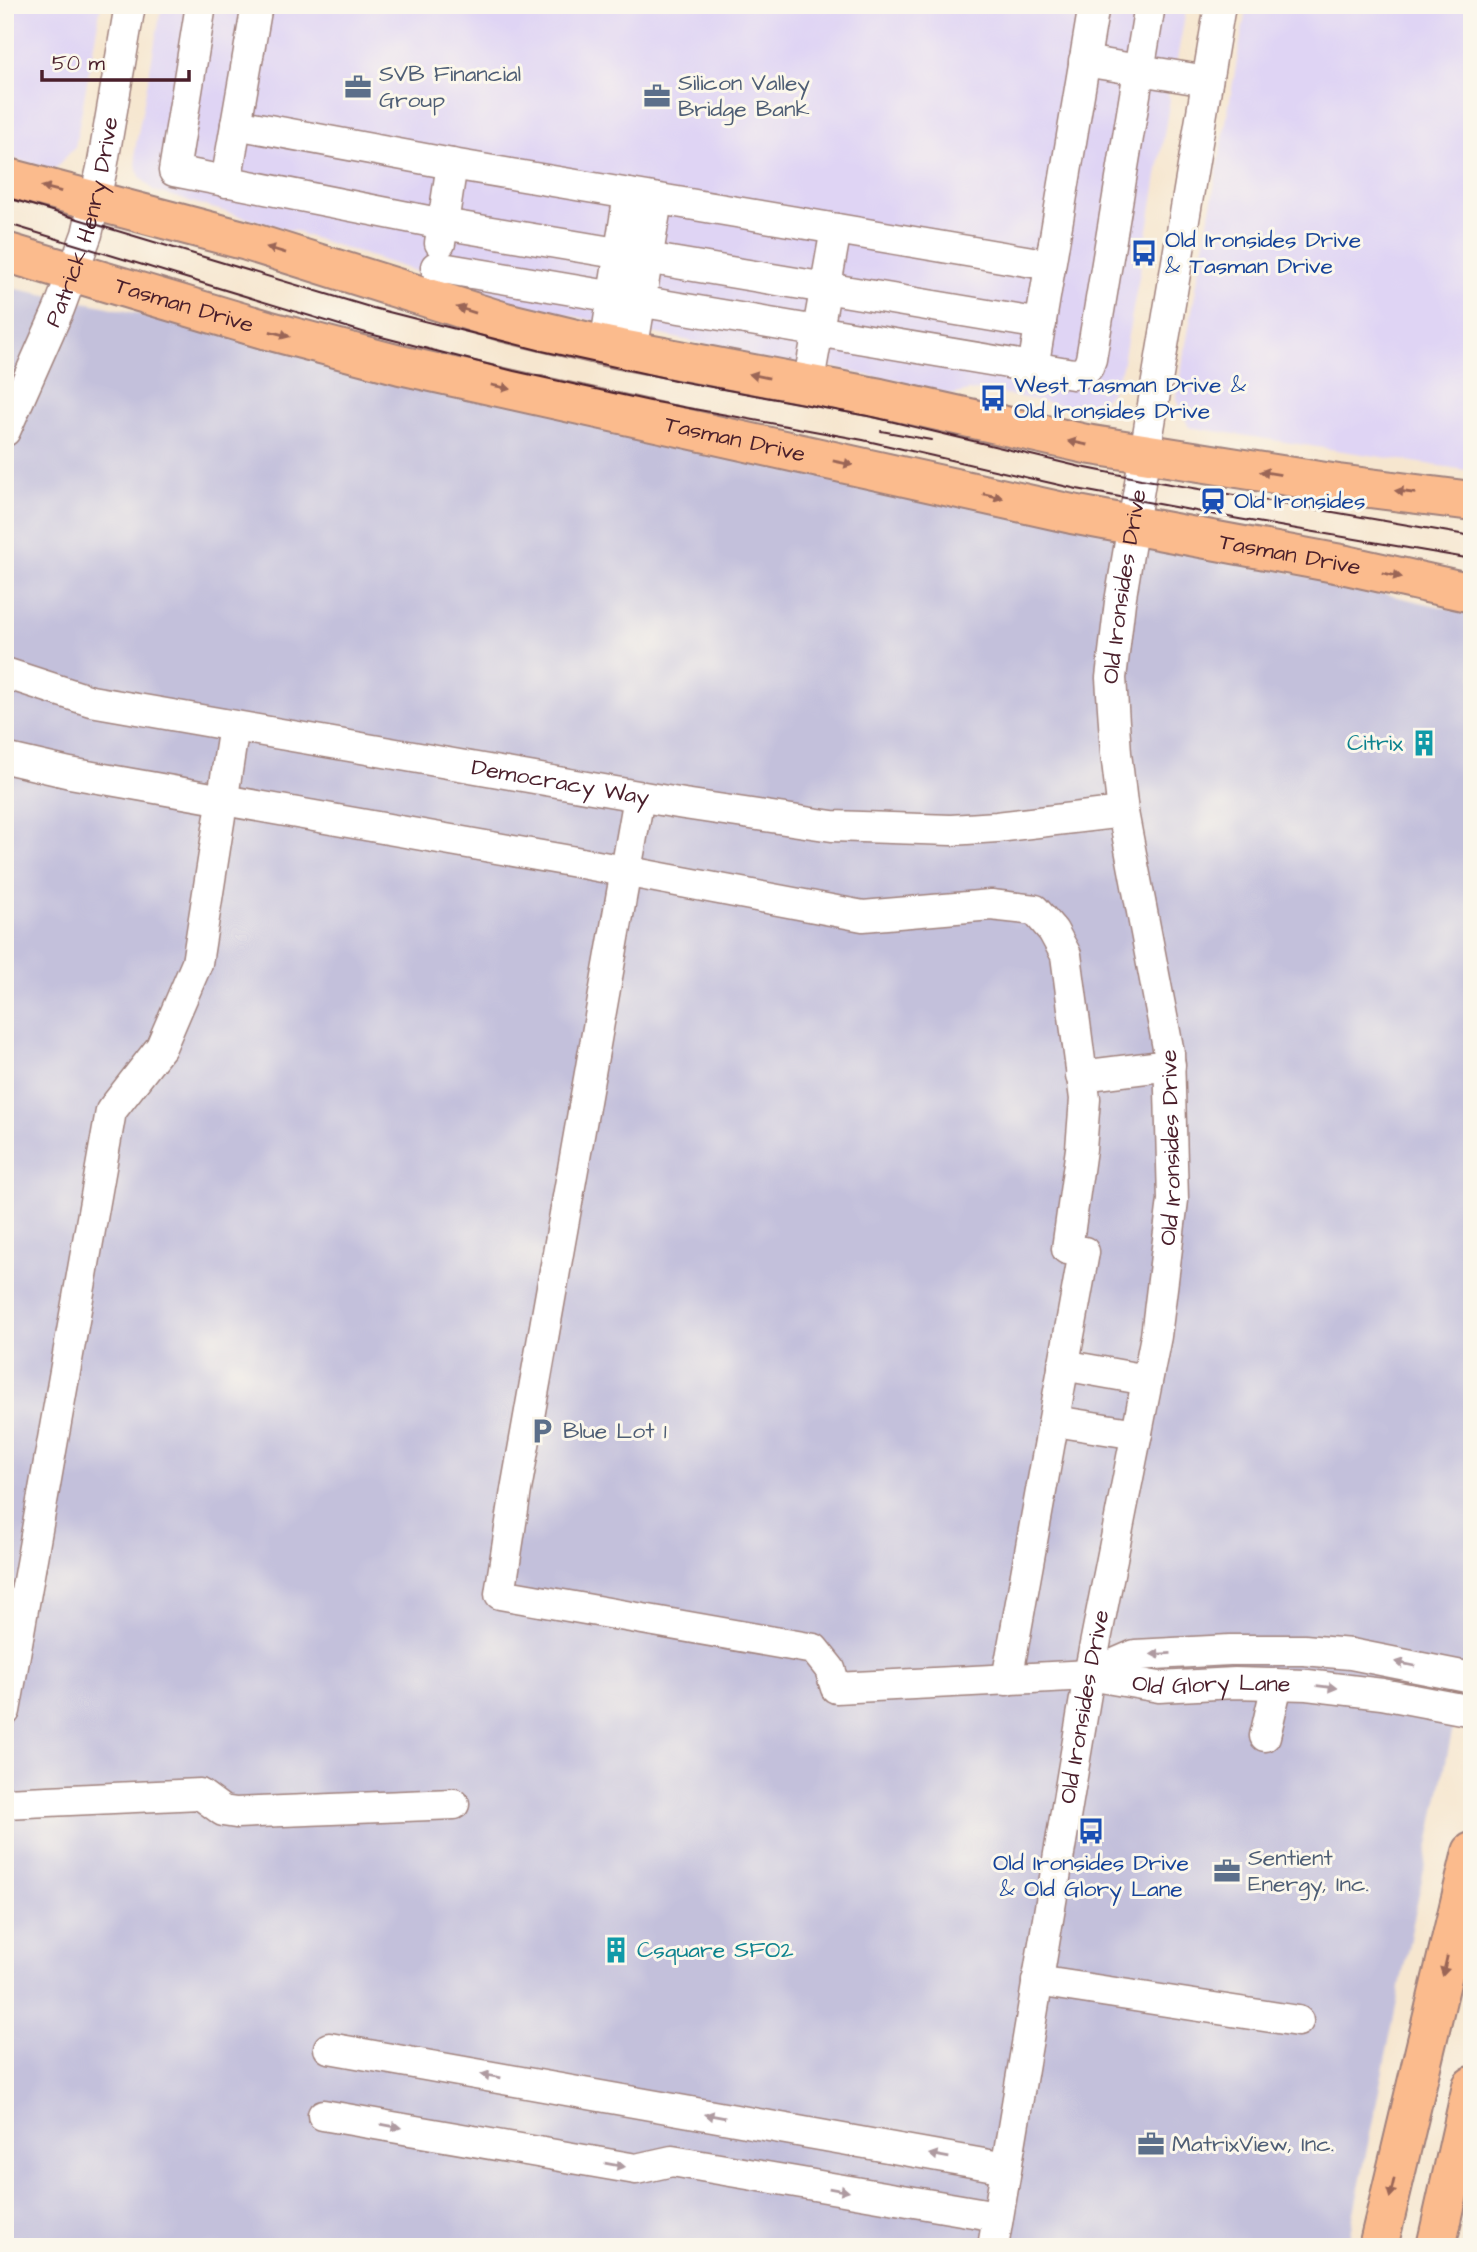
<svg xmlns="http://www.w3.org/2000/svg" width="1477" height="2252" viewBox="0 0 1477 2252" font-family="'Architects Daughter',sans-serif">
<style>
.built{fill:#dfd4f4}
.industrial{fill:#c3c0db}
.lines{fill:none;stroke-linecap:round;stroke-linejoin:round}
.minor-casing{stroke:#a0827d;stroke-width:33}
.major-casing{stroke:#a0827d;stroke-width:42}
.minor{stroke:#fff;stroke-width:30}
.major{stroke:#fbbb8d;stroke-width:38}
.tram{stroke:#4a1f2b;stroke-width:2}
.oneway{fill:#9a6557}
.oneway2{fill:#ae9aa0}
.labels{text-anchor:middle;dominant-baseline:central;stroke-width:6;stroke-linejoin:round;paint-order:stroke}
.service-label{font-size:23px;fill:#4e5e75;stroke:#fbf7ec;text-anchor:start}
.street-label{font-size:23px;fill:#4a1f2b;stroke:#fbf7ec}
.transit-label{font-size:23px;fill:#164399;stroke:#fbf7ec;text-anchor:start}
.culture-label{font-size:23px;fill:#0d838f;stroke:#fbf7ec;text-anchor:end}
</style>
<rect width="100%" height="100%" fill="#fbf7ec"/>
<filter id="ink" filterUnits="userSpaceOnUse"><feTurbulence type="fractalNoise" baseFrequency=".0143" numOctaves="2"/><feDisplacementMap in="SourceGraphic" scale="14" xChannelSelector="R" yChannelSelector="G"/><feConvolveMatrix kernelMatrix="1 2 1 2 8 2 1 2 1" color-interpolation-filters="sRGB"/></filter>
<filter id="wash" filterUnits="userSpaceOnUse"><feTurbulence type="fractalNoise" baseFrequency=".00686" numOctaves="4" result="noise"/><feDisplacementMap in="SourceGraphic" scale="28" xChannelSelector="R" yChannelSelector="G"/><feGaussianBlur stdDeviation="1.57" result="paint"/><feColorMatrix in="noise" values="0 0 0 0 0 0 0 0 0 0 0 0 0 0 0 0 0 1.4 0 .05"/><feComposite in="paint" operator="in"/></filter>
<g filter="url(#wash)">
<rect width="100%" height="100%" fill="#f6e6cf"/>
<path class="built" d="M5,5H101L75,147L53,171L5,156Z
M162,5H1187L1177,59L1170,66L1167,92L1170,99L1146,241L1142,240L1137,265L1141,266L1122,367L1112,390L1104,399L1095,406L1085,408H1076L983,390L968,391L953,395L907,384L897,379L889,380L826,366L786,364L723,351L718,347L517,304L304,235L297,231L288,230L154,191L141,178L137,170L135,150Z
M1247,5H1472V471L1189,427L1176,400Z"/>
<path class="industrial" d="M5,287L99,305L891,481L1472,614V1634L1347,2247H5Z"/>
</g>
<g filter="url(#ink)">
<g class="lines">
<g class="minor-casing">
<g id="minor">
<path d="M201,5L174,171L443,224L1041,324"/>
<path d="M1084,61L1207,81"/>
<path d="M236,124L452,164L1050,265"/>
<path d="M226,182L257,5"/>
<path d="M440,243L452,164"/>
<path d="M436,267L1073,374L1081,373L1088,367L1091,359L1150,5"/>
<path d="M605,346L629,194"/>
<path d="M632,352L657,200"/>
<path d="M1033,368L1094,5"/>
<path d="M808,386L836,229"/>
<path id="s1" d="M5,431L59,309L87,234L102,168L130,5"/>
<path id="s2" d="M5,673L91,701L684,804L832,826L951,830L997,827L1123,812"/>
<path d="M5,758L70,773L576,862L863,916L991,905L1035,910L1053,931L1066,955L1085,1099L1081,1149L1067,1249L1084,1252L1007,1680"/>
<path id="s3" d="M639,797L516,1490L500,1594L814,1649L830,1669L836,1688L1089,1675L1159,1687L1235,1683L1307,1685L1382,1694L1472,1711"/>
<path d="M1081,1076L1170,1065"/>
<path d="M1063,1365L1147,1380"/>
<path d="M1055,1421L1137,1434"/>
<path d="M1089,1675L1135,1655L1230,1650H1304L1351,1654L1472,1678"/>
<path d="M5,1711L111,1111L161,1047L197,963L234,726"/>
<path d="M1265,1736L1277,1684"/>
<path d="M5,1803L200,1794L223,1811L236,1813L454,1804"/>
<path d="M1037,1981L1298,2021"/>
<path d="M329,2048L1006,2168"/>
<path d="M323,2115L636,2169L672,2161L997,2216"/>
<path id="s4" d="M993,2247L1089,1675L1156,1336L1173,1200L1169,1053L1123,812L1116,753L1111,678L1120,602L1220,5"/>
</g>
</g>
<g class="major-casing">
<g id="major">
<path d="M5,177L247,241L505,322L605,346L880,398L1086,444L1338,484L1472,501"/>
<path id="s5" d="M5,252L267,330L400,365L1072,514L1346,565L1472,593"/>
<path d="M1378,2247L1472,1852"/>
<path d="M1436,2247L1472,2086"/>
</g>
</g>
<use href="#minor" class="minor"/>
<use href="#major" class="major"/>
<path class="tram" d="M5,197L373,308L542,351L679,381L873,417L1081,467L1141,479L1472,536
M5,223L366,333L514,371L650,401L863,440L1077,489L1239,519L1472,559
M881,431L931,440"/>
</g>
<defs><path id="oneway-solid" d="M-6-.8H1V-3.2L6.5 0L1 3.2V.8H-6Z" transform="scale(1.75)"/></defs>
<g class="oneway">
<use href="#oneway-solid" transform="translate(51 189) rotate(-166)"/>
<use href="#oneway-solid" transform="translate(276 250) rotate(-163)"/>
<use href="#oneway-solid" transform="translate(466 310) rotate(-163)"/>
<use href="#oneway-solid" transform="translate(280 334) rotate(15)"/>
<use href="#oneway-solid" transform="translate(759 376) rotate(-169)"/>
<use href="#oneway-solid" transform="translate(501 387) rotate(12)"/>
<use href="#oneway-solid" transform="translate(1078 443) rotate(-169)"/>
<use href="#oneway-solid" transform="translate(843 463) rotate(12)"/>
<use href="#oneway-solid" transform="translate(1270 473) rotate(-171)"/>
<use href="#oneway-solid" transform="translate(1405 492) rotate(-172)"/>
<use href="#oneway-solid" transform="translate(993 496) rotate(13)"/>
<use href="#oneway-solid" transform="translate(1392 575) rotate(13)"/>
<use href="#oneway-solid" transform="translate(1445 1966) rotate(103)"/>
<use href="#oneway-solid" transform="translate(1392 2188) rotate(103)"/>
</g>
<g class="oneway2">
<use href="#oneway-solid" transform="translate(1161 1654) rotate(177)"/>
<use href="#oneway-solid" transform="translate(1405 1664) rotate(-168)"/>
<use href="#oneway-solid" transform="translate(1327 1687) rotate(7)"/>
<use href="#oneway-solid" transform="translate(491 2076) rotate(-170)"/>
<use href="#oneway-solid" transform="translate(715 2116) rotate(-170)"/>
<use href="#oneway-solid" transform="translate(391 2126) rotate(10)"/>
<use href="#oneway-solid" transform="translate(939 2156) rotate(-170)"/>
<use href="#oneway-solid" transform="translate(615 2165) rotate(10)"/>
<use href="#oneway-solid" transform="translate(839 2190) rotate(10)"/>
</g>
</g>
<defs>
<g id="office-bare" transform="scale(2.1)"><path d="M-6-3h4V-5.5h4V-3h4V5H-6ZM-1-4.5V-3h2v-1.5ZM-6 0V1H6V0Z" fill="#5c6f8a" stroke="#fbf7ec" stroke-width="2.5" paint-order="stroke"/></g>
<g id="bus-bare" transform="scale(2.1)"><path d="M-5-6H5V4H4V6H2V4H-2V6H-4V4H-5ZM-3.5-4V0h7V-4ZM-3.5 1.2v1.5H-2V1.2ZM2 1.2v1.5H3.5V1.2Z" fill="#1a4fb4" stroke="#fbf7ec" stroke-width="2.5" paint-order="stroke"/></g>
<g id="station-bare" transform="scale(2.1)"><path d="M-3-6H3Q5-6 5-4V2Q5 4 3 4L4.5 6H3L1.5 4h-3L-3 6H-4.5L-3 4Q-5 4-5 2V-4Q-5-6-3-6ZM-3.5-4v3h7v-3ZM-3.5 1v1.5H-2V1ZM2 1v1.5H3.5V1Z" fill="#1a4fb4" stroke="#fbf7ec" stroke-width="2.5" paint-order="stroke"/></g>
<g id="building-bare" transform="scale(2.1)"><path d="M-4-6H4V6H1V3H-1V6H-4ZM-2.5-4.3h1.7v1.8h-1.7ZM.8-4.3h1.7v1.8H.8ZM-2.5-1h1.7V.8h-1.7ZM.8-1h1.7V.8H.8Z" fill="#0f9aa8" stroke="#fbf7ec" stroke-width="2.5" paint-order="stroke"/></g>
<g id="parking-bare" transform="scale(2.1)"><path d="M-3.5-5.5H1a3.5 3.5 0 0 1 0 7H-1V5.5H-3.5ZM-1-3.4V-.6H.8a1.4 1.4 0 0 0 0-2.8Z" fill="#5c6f8a" stroke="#fbf7ec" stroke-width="2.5" paint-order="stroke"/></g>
</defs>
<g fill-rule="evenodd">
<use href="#office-bare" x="358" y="87"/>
<use href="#office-bare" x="657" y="96"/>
<use href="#bus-bare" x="1144" y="253"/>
<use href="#bus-bare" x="993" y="398"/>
<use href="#station-bare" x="1213" y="501"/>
<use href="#building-bare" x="1424" y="743"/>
<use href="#parking-bare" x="542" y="1431"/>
<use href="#bus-bare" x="1091" y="1831"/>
<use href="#office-bare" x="1227" y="1871"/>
<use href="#building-bare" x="616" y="1950"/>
<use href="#office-bare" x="1151" y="2144"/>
</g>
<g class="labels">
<g class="service-label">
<text x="379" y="74">SVB Financial<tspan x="379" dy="26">Group</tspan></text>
<text x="678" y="83">Silicon Valley<tspan x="678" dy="26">Bridge Bank</tspan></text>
<text x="563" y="1431">Blue Lot 1</text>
<text x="1248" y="1858">Sentient<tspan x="1248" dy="26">Energy, Inc.</tspan></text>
<text x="1172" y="2144">MatrixView, Inc.</text>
</g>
<g class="street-label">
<text stroke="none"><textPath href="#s1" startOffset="224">Patrick Henry Drive</textPath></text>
<text stroke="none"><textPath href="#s5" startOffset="187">Tasman Drive</textPath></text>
<text stroke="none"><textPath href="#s5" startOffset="754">Tasman Drive</textPath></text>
<text stroke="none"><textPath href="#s5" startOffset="1321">Tasman Drive</textPath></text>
<text stroke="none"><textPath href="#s4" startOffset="1682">Old Ironsides Drive</textPath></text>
<text stroke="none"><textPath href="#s2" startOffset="567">Democracy Way</textPath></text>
<text stroke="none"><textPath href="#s4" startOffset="1115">Old Ironsides Drive</textPath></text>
<text stroke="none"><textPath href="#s3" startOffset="1550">Old Glory Lane</textPath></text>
<text stroke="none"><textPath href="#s4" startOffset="548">Old Ironsides Drive</textPath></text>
</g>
<g class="transit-label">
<text x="1165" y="240">Old Ironsides Drive<tspan x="1165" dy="26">&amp; Tasman Drive</tspan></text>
<text x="1014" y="385">West Tasman Drive &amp;<tspan x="1014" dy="26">Old Ironsides Drive</tspan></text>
<text x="1234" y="501">Old Ironsides</text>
<text x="1091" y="1863" text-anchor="middle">Old Ironsides Drive<tspan x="1091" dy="26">&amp; Old Glory Lane</tspan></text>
</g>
<g class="culture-label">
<text x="1403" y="743">Citrix</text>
<text x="637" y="1950" text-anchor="start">Csquare SFO2</text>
</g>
</g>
<rect width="1477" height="2252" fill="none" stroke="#fbf7ec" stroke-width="28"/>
<path d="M42 70v10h147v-10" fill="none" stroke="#4a1f2b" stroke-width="3.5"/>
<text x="52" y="70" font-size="21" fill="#4a1f2b" stroke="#fbf7ec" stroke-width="5" paint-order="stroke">50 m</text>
</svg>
